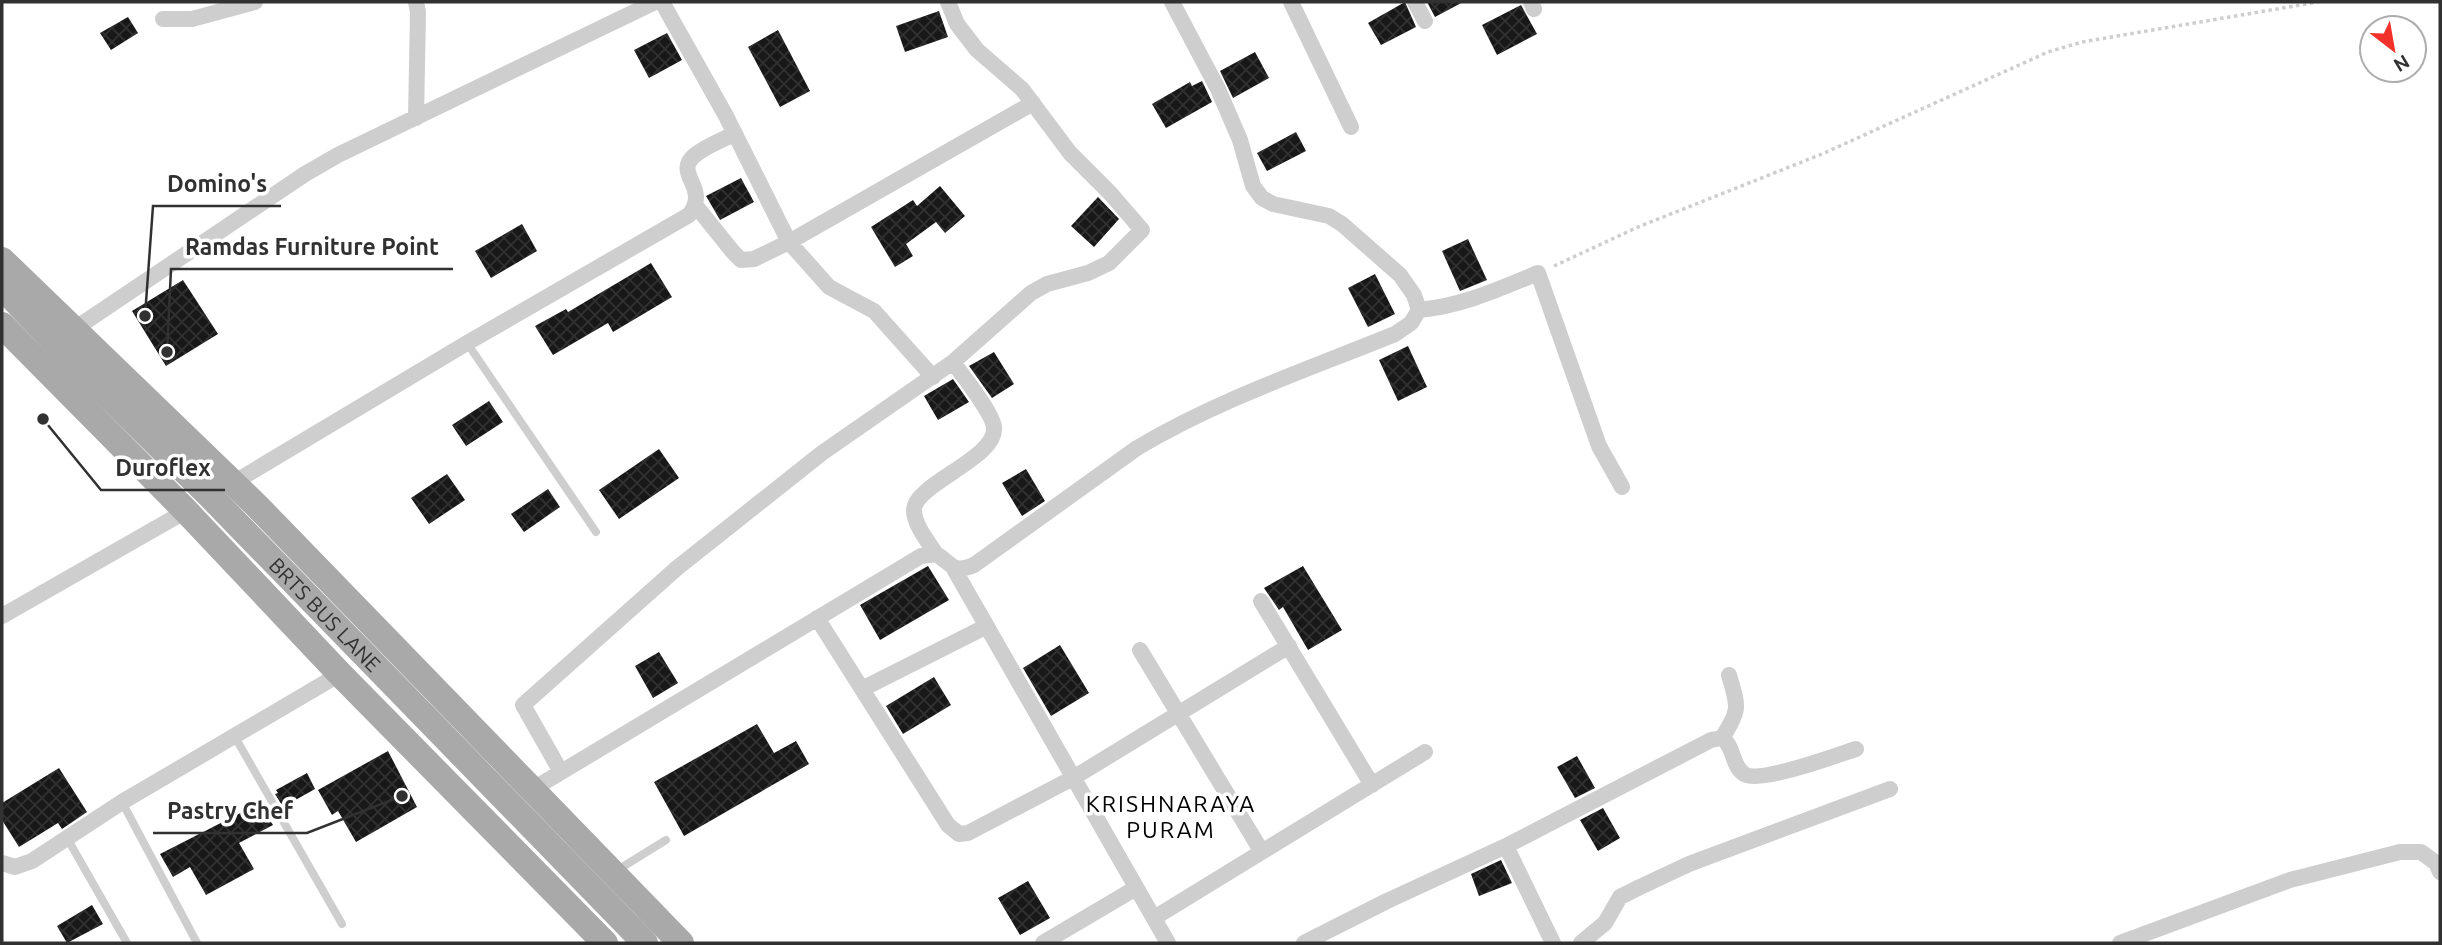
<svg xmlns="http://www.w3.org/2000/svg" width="2442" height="945" viewBox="0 0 2442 945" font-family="Ubuntu,sans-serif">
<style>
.building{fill:url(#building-cross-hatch)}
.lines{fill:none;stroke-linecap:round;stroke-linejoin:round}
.path{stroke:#cecece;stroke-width:3.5;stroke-dasharray:3.5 3.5;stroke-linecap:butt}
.lane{stroke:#cecece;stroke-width:8}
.street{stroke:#cecece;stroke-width:16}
.primary{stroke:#a9a9a9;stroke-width:26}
.labels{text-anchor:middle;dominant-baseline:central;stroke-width:7;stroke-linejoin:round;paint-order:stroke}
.street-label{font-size:21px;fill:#313131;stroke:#fff}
.neighbourhood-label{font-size:23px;letter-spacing:2px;fill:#000;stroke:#fff}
.leader{fill:none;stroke:#313131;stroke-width:2.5}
.callout-dot{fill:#313131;stroke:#fff;stroke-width:2.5}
.callout-label{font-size:23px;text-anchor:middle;font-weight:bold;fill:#313131;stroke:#fff;stroke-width:7;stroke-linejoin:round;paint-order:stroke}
</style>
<defs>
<pattern id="building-cross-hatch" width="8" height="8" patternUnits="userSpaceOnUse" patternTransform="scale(1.75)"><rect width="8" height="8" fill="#181818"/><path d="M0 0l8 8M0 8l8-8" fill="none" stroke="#313131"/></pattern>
</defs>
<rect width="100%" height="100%" fill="#fff"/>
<path class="building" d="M1405,2L1416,27L1381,45L1368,23Z
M1427,2H1463L1435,17Z
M1521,5L1537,34L1497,55L1482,25Z
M939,11L948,37L905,52L896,26Z
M128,17L138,33L111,50L100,33Z
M778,30L810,91L780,107L748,47Z
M667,33L682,60L649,78L634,50Z
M1255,52L1269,78L1233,98L1220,71Z
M1202,81L1212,102L1166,128L1152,104L1190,82L1192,86Z
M1296,132L1306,151L1267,171L1257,153Z
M741,178L754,202L720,220L706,196Z
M940,186L965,216L945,233L936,222L906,244L913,256L895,267L871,227L913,200L917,206Z
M1098,197L1119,219L1094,247L1071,226Z
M522,224L537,251L491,278L475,251Z
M1468,239L1487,280L1460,291L1442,251Z
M651,263L672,297L613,332L608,323L553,355L535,326L566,309L568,312Z
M1375,274L1395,314L1368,327L1348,288Z
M183,280L218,334L166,366L132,311Z
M1408,346L1427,387L1398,401L1379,360Z
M994,352L1014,384L992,398L969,366Z
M953,379L969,402L938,420L924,396Z
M489,401L503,422L466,446L452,425Z
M659,449L679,478L619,519L599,490Z
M1026,469L1045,501L1022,516L1002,483Z
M447,474L465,500L429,524L411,498Z
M548,489L560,507L524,532L511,514Z
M928,566L949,600L880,640L860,605Z
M1303,566L1342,630L1308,650L1283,607L1279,610L1264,588Z
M1060,645L1089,693L1051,716L1023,668Z
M659,652L678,683L653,698L635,666Z
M934,677L951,705L903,734L886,706Z
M757,724L774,753L796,741L809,764L684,836L654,782Z
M388,751L417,807L356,842L338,811L332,815L318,790Z
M1577,756L1595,788L1575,798L1557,767Z
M59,768L87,812L62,829L58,823L19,847L2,820V803Z
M307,773L315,789L283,807L275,794L278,793L276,790Z
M264,801L271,814L267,816L273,825L239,843L254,869L206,895L190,867L173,877L160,854Z
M1603,808L1620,838L1598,851L1580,820Z
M1501,860L1512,883L1479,896L1471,874Z
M1028,881L1050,918L1020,935L998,898Z
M92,905L103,924L67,943L57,926Z"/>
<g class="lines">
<path class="path" d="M1554,266L1638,227L1822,154L2048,52L2082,42L2318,2"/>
<path class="lane" d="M467,343L596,532
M235,737L342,924
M122,802L197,943
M67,838L127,943
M616,871L666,840"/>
<path class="street" d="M416,2L418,12L416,118
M662,2L726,116L789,242L829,287L874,311L933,377
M1291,2L1351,127
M1415,2L1425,21
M1531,2L1534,9
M163,19H192L255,2
M696,206L733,252L741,260L754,259L789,242L1033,103
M1419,310C1462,306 1499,289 1538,273L1599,446L1622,487
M73,330L305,174L338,155L655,2
M233,483L467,343L689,215C711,187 672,174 695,155C706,146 722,140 734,134
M936,554C928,541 914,525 914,510C914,484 998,458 994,427C992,412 963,376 953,362
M954,569L1168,943
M1261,601L1372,785
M2,616L186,511
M817,618L948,825L959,834L968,833L1073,778L1289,646
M1140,650L1262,852
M862,689L987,626
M1722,738C1741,709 1738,706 1729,675
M561,772L523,705L677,568L822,453L953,362L1031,293L1047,284L1088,273L1109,263L1142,230L1110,193L1070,153L1022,89L977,50L957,24L948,2
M533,789L921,556L936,554C953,564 952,574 974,565L1137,448C1217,400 1309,369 1395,334L1411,323L1419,310L1414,295L1400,275L1342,224L1329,216L1273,204L1262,198L1253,186L1240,140L1218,89L1172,2
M1506,846L1553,943
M2,863L15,867L32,861L122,802L340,674
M1154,918L1425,752
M1043,943L1136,888
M1304,943L1387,901L1506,846L1711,740L1722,738C1735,747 1731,765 1744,774C1760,784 1837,755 1856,749
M1581,943L1605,923L1620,897L1640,887L1689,864L1890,789
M2120,943L2290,880L2400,852H2421L2436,863L2440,872"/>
<g class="primary">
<path d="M2,260L257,506L681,943"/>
<path id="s1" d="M2,287L81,369L211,497L645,943"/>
<path d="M2,325L186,511L340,674L605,943"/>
</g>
</g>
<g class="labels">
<g class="street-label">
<text stroke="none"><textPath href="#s1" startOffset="460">BRTS BUS LANE</textPath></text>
</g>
<g class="neighbourhood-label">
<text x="1171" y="803">KRISHNARAYA<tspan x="1171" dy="26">PURAM</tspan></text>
</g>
</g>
<path class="leader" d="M145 316L153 206H281M167 352L171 269H453M43 419L101 490H225M402 796L307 833H153"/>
<g class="callout-dot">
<circle cx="145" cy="316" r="7"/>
<circle cx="167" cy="352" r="7"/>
<circle cx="43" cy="419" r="7"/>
<circle cx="402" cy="796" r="7"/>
</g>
<g class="callout-label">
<text x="217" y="192">Domino's</text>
<text x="312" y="255">Ramdas Furniture Point</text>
<text x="163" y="476">Duroflex</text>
<text x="230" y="819">Pastry Chef</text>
</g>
<rect width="2442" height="945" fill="none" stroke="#313131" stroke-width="7"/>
<g transform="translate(2393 49) rotate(149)"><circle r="33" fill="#ffffff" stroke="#adadad" stroke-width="2"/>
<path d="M0-5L12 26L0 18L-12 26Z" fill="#f2322a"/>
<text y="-10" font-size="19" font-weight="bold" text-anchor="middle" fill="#313131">N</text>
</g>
</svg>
